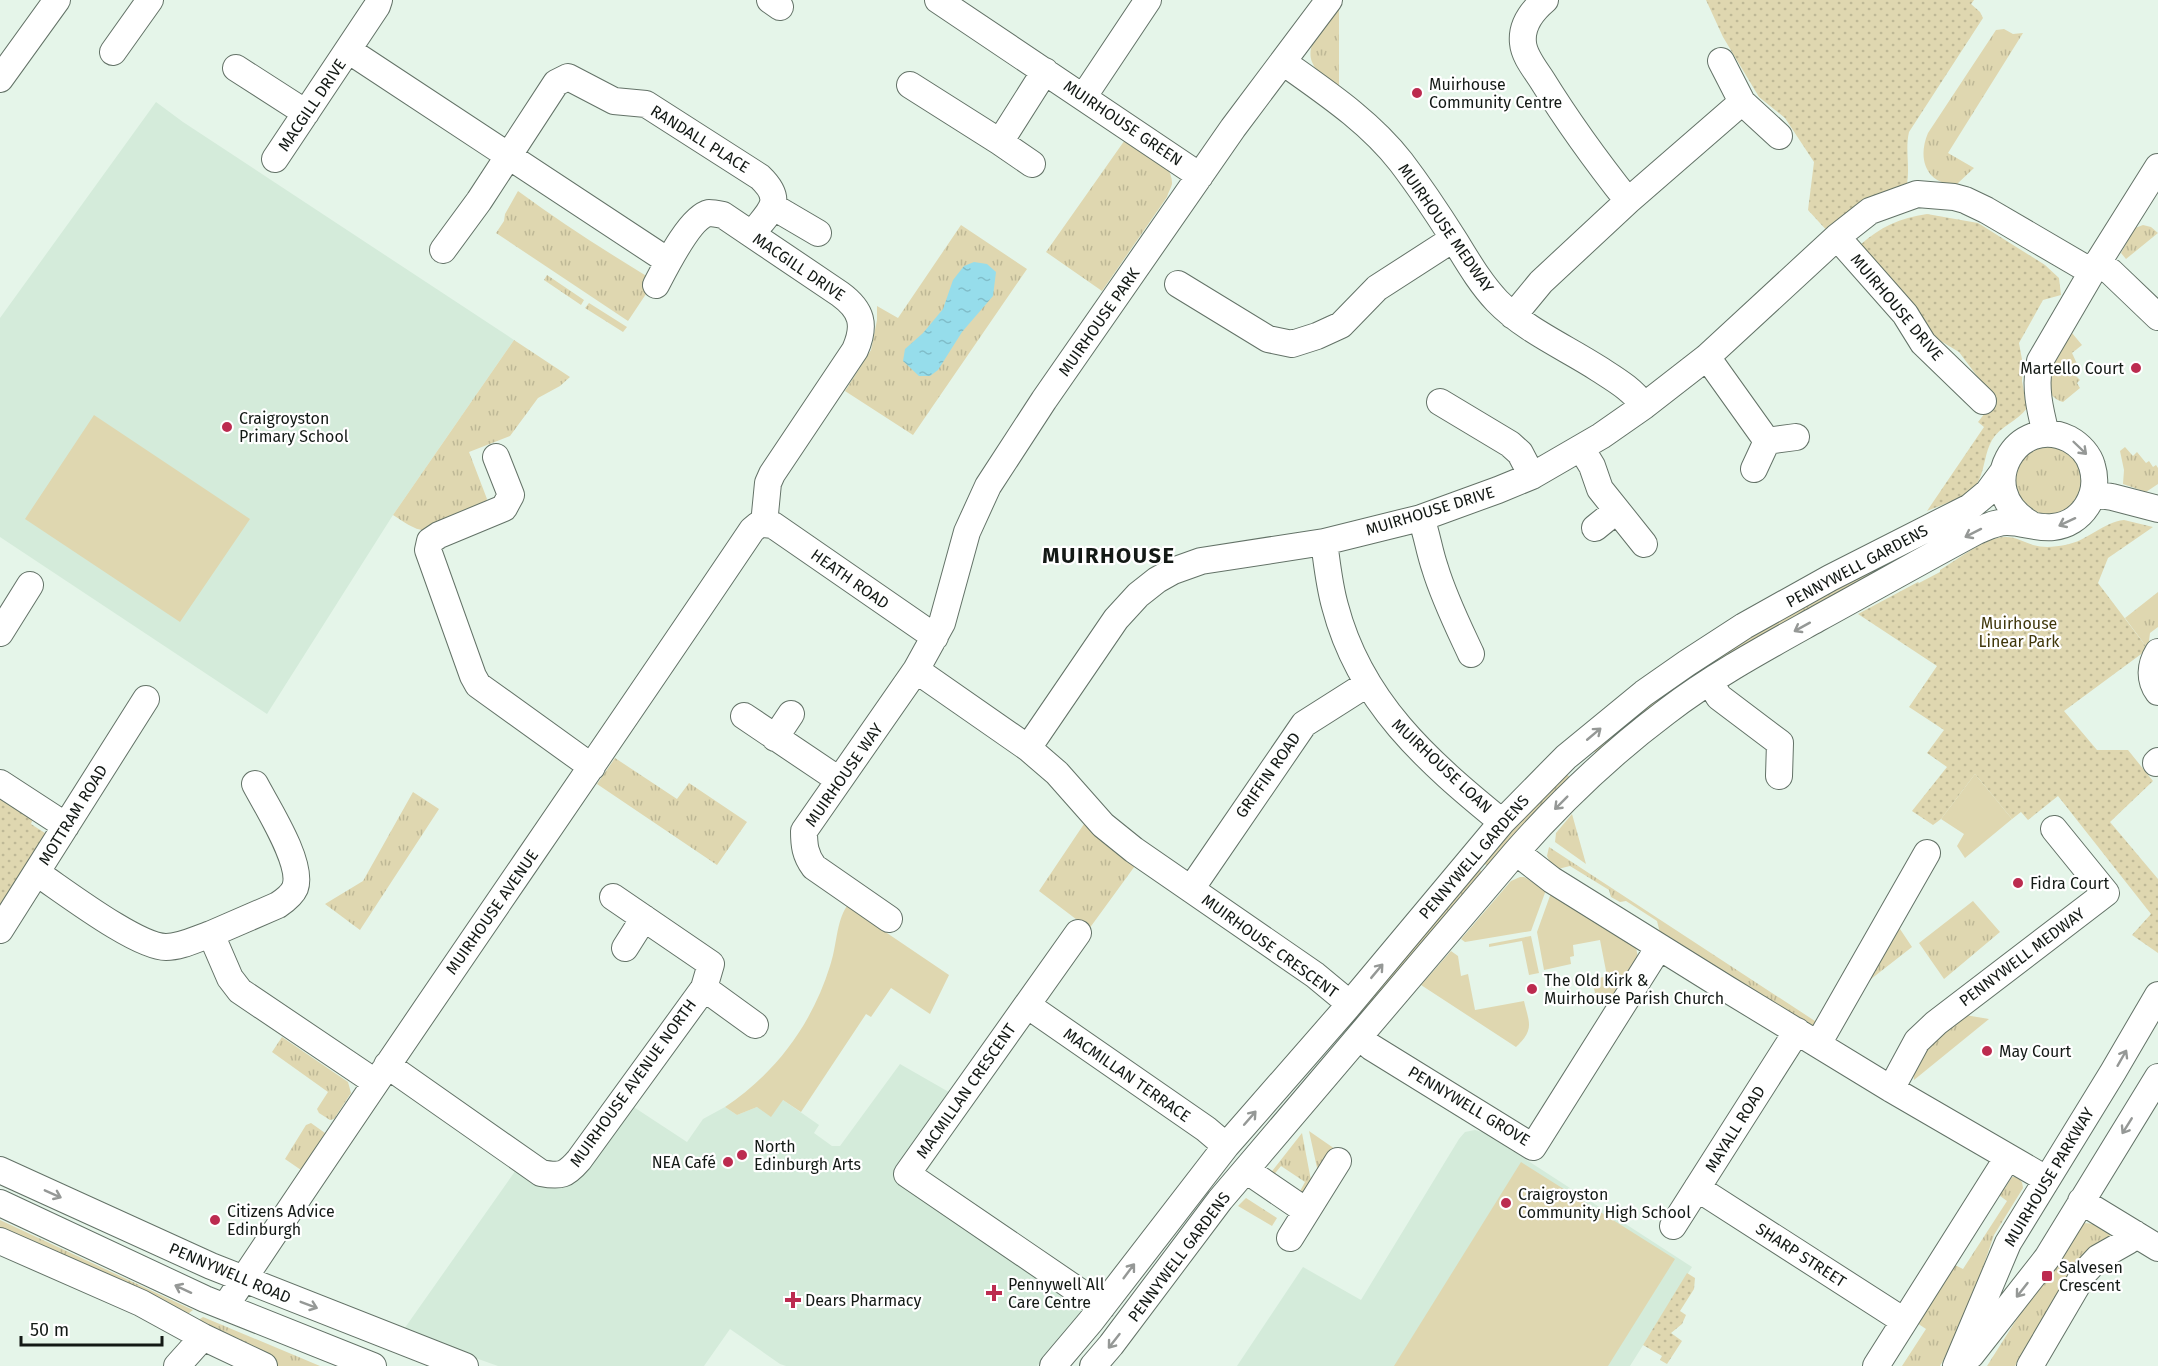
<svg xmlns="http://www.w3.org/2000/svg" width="2158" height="1366" viewBox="0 0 2158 1366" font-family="'Fira Sans',sans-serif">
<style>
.built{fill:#d4ebda}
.grass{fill:url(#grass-tufts)}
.park{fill:url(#park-dots)}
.garden{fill:#dfd7b0}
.water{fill:url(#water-ripples)}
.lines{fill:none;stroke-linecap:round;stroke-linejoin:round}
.minor-casing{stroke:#637267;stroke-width:28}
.minor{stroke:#fff;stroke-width:26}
.oneway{stroke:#959896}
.poi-dot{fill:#bc2b4f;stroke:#fff;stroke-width:2}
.labels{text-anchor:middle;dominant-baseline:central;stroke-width:4.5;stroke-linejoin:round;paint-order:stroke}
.poi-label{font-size:16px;fill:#131915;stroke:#fff;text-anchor:start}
.street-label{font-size:16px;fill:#131915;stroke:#fff}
.park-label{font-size:16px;fill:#40370b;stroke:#fff}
.district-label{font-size:22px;font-weight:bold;letter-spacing:1.5px;fill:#131915;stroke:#fff}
</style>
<defs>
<pattern id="grass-tufts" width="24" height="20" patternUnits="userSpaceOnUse" patternTransform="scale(1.5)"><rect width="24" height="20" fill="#dfd7b0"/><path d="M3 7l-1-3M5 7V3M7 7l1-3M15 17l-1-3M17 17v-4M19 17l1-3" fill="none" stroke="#beb896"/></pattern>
<pattern id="park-dots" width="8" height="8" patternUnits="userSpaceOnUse" patternTransform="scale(1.5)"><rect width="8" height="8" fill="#dfd7b0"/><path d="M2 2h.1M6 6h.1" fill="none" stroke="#beb896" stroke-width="1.8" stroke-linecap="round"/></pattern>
<pattern id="water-ripples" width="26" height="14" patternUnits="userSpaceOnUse" patternTransform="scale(1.5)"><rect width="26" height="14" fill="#96ddeb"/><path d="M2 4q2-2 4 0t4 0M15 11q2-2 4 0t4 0" fill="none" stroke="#80bdc9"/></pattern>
</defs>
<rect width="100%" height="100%" fill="#e5f5e9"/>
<path class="built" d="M156,102L183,122L514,340L393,515L267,714L0,537V318Z
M900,1064L961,1099L965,1111L923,1178L1097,1298L1037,1366H786L780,1364L730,1329L704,1366H498L402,1332L523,1160L556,1176L623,1100L687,1142L703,1119L725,1107L737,1115L757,1107L783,1100L819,1125L814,1133L832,1146H840Z
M1475,1130L1485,1133L1692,1267L1630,1366H1237L1303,1267L1361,1300L1459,1139L1465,1132Z"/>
<path class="grass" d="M1339,5V87C1330,81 1316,73 1312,62C1304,43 1329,19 1339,5Z
M2004,29L2013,34L2023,33L1948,153L1974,168L1956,185C1926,184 1917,159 1928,133L1996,30Z
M1127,137C1143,148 1173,161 1172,184C1171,188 1168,193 1167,197L1102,291L1046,252Z
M518,191C560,222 604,250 648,277L656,279L628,321L496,233L504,221L505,214Z
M961,225L1027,269L913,435L845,391L871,350L877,320V306L898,318Z
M2143,225L2151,227L2158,233L2126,259L2121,253L2135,228Z
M547,275L584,300L581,305L544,280Z
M589,303L627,327L623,332L585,308Z
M2072,333L2082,345L2072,353L2078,366L2075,369L2078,374L2076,376L2080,380L2077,383L2080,388L2063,402C2030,392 2062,349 2072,333Z
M514,340L570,377L560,386L538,398L510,436L469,452L487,499L483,507C470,512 440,528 428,530C416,532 403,521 393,515Z
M2014 480a34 34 0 1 1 68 0a34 34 0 1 1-68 0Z
M2125,447L2133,456L2137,452L2146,463L2149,461L2153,467L2156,465L2158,468V484L2146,492L2123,484L2124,470L2120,451Z
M1959,532L1596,753L1593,750L1600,741L1703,662L1931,536Z
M2158,592V627L2150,633L2148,649L2125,618Z
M615,758L677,799L689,783L747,822L717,865L597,784Z
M1565,773L1571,778L1491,869L1480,860Z
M413,792L439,809L360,930L325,904L363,881Z
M1572,814L1586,864L1555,842L1556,833Z
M1088,818L1140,859L1089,929L1039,891Z
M1549,847L1818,1023L1808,1027L1660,933L1657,921L1626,901L1620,902L1611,897L1609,890L1570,866L1558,869L1550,862L1547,856Z
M1475,866L1486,875L1362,1019L1352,1011Z
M1973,901L2000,932L1944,979L1919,943Z
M1898,926L1912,947L1862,986Z
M1965,1015L1989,1019L1914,1080C1909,1053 1947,1030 1965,1015Z
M282,1037L348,1082L351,1093L334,1119L330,1120L319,1113L317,1109L328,1092L272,1052Z
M311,1123L325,1133L301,1170L285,1159L306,1125Z
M1309,1131L1335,1149L1319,1177Z
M1302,1133L1312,1186L1303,1194L1299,1193L1305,1182L1281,1166L1272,1177L1269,1175Z
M2012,1177H2017L2022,1182L2023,1188L1994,1235L1964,1323L1940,1366H1902L1926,1329L1914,1321L1951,1263L1963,1269L2007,1201L1996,1193L2000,1185L2005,1188Z
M1246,1198L1277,1218L1272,1226L1238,1206Z
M0,1220L193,1310L185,1316L0,1232Z
M2084,1223L2094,1224L2110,1234L2111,1240L2078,1262L2015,1366H1987L2070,1235Z
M203,1317L320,1366H274L198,1324L200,1319Z"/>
<path class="park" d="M1706,0H1974L1971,4L1980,12L1983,18L1909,132C1905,149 1910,166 1907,184L1830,234L1808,210L1814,162L1785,118L1759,97L1723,37Z
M1927,214L1978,223L2045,265L2059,278L2061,295L2043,300L2019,343L2023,365L2022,381L2027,408C2018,421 2000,426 1992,440C1985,452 1985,467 1979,480C1971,497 1943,504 1927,511L1984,427L1978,422L1995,400L1959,352L1929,334L1860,245C1880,227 1900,218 1927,214Z
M2124,520L2153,527L2108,558L2098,583L2148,649L2064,711L2097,750H2128L2153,781L2110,822L2158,879V953L2132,935L2151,914L2058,796L2028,820L2021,812L2012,819L1975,774L1941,819L1933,825L1912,811L1947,767L1927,753L1944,730L1909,707L1937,666L1858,614L1918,582L1919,583L1940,572V570C1957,560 1987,536 2006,537C2016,537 2024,542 2033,545C2043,548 2055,547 2065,545C2088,541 2103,522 2124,520Z
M0,795L33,818L31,824L48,835L0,906Z
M1687,1273L1695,1278L1694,1289L1680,1311L1686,1315L1682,1324L1671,1333L1682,1341L1667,1364L1660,1360L1662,1356L1643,1345Z"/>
<path class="garden" d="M94,415L250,519L180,622L25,519Z
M1975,774L2012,819L1965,858L1957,846L1964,834L1941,819Z
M1520,877H1524L1546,890L1531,931L1465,942L1461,939L1511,881Z
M1551,893L1636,947L1638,958L1609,1004L1596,997L1592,980L1607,976L1600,940L1573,945L1574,956L1570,957L1571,964L1544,970L1537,932Z
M847,906L949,975L930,1014L891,988L871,1017L866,1014L801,1112L783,1100L771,1117L757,1107L737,1115L725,1107C776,1073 812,1024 830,966C837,946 836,922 847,906Z
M1531,936L1539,973L1529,975L1522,941L1489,947V944Z
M1451,951L1458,956L1461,976L1468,974L1475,1010L1524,1001C1529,1023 1535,1029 1516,1047L1421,985Z
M1521,1162L1675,1259L1608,1366H1394Z"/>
<path class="water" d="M974,262L987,264L996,272L993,296L962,332L938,370L930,376H919L903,361L905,349L923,333L943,309L953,280L964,266Z"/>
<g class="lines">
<g class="minor-casing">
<path id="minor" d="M770,0L780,7
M938,0L1200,176
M1545,0C1532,11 1521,25 1523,43C1524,56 1535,69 1542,80C1568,122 1597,162 1628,201
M348,50L668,261
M113,52L150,0
M1721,61L1742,102L1779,136
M1283,62C1325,92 1369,121 1401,162C1420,187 1438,214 1455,241C1468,262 1480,283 1497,301C1525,330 1565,347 1599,369C1616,380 1632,389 1644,406
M236,68L306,113
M0,79L57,0
M910,85L1000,142
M1084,96L1148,0
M275,159L377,6L379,0
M1032,164L1000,142L1045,71
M772,206L818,233
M1837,237L1905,314L1923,343L1983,401
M443,250L479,201L556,83L568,77L614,101L646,104L760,177C786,202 769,211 752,234
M2097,263L2111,272L2158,317
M1178,284L1268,339L1292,344L1317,336L1341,325L1377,288L1453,239
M656,285C665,268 690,217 709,213C713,213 718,214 723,215L840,294C862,310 866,325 855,350L772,474L768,483L764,524
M1513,316L1541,282L1628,201L1742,102
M1707,357L1767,441
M1440,402L1510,444L1520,453L1532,476
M2046,434C2040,410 2034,386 2040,361L2092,272L2158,167
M1581,448L1592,466L1600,489L1644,544
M496,457L511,495L504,508L439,535L430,541L428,550L473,676L478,685L592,767
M1754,469L1767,441L1796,437
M2093,494L2112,497L2158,509
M1421,518C1427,534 1429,551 1435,568C1444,598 1458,626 1471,654
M764,524L773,525L935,637
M1595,528L1616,511
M1324,542C1327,563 1329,585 1335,606C1360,702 1427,761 1502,822
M0,633L30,585
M2158,652C2150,665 2149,680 2158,692
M916,670L1028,748L1057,773L1103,825L1134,850L1315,975L1350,1004
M1710,682L1719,697L1780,743L1779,776
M744,716L839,780
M775,738L791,714
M1028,748L1116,619L1138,595L1157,580L1173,571L1201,561L1324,542L1421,518L1498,490L1532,476L1601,436L1644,406L1707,357L1837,237L1870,211L1917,194L1954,197L1965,200L1986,210L2092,272
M2156,763L2158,761
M0,783L66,826
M1516,852L1552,880L1727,989L1891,1089L2046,1179
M37,873C64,891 137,947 166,947C181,947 196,939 211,934L230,978L240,991L375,1082
M1191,889L1304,724L1367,684
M613,897L711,964L704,988
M889,919L814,867C805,855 804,845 804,831L916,670L942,623L967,532L988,486L1044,400L1233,128L1329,0
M0,930L146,699
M1078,933L907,1174L1102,1307
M211,934L278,905C284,901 292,895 295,888C304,864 267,807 255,784
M625,948L644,918
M1027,1005L1206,1129L1226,1146
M1360,1037L1371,1047L1533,1147L1659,947
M1818,1044L1927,853
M387,1065L541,1173C561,1177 566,1175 579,1160L704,988L755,1025
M1891,1089L1917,1041L1936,1023L2106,893L2054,829
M0,1170L211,1266L465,1366
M1246,1170L1306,1211
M1697,1188L1904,1321
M2081,1201L2158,1248
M0,1203L205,1299L373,1366
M1673,1226L1797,1031
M1290,1238L1338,1161
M0,1241L141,1303L203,1337L264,1366
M225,1307C398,1046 577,790 752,530L758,525L764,524
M1971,1355L2047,1258L2158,1077
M177,1366L203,1337
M1053,1366L1091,1321L1226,1146L1344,1011L1502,822L1566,757L1644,693L1687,663L1744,626L1830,578L1970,507L1988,492L2002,473
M1093,1366L1111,1345L1220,1200L1516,852C1562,800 1610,754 1666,712C1713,676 1765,648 1817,619C1870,590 1923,560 1977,531C1987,527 1996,522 2007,522C2023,522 2038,529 2053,527C2082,524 2101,495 2092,466C2089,455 2080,445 2069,439C2017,413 1972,489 2029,523
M1876,1366L2008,1157
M1956,1366L2008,1243L2113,1072L2158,995
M2030,1366L2085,1272L2098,1258L2128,1241L2134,1233"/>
</g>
<use href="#minor" class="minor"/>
</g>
<defs><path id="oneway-shaft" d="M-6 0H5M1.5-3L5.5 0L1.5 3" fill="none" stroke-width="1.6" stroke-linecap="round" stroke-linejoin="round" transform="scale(1.5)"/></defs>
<g class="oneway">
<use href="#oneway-shaft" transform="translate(2080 448) rotate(44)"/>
<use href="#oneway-shaft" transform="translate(2067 522) rotate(155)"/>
<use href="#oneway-shaft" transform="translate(1973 533) rotate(153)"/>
<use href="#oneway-shaft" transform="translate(1802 627) rotate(151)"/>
<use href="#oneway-shaft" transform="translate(1594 734) rotate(-40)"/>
<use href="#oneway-shaft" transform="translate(1561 803) rotate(135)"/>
<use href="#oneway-shaft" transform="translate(1377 971) rotate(-50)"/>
<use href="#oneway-shaft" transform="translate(2122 1058) rotate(-60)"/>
<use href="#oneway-shaft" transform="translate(1250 1118) rotate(-49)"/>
<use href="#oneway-shaft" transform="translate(2127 1126) rotate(122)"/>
<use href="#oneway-shaft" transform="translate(53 1194) rotate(24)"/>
<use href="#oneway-shaft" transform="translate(1129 1271) rotate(-53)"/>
<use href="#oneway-shaft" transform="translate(183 1289) rotate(-155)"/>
<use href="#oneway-shaft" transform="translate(2022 1290) rotate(128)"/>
<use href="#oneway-shaft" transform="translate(309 1305) rotate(21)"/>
<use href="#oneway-shaft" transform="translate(1114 1341) rotate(128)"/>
</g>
<g class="poi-dot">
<circle cx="1417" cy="93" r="6"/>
<circle cx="2136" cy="368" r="6"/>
<circle cx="227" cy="427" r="6"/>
<circle cx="2018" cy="883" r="6"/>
<circle cx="1532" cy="989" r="6"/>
<circle cx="1987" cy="1051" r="6"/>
<circle cx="742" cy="1155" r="6"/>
<circle cx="728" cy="1162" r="6"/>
<circle cx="1506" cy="1203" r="6"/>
<circle cx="215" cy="1220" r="6"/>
<rect x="2041" y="1270" width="12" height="12" rx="3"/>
<path d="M991 1284h6v6h6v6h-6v6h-6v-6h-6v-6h6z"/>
<path d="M790 1291h6v6h6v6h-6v6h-6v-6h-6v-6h6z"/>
</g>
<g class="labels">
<g class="poi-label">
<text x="1429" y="84">Muirhouse<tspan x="1429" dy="18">Community Centre</tspan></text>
<text x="2124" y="368" text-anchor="end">Martello Court</text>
<text x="239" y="418">Craigroyston<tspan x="239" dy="18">Primary School</tspan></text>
<text x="2030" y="883">Fidra Court</text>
<text x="1544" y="980">The Old Kirk &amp;<tspan x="1544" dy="18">Muirhouse Parish Church</tspan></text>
<text x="1999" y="1051">May Court</text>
<text x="754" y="1146">North<tspan x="754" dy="18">Edinburgh Arts</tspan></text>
<text x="716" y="1162" text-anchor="end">NEA Café</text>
<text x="1518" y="1194">Craigroyston<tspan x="1518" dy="18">Community High School</tspan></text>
<text x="227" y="1211">Citizens Advice<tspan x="227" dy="18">Edinburgh</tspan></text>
<text x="2059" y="1267">Salvesen<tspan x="2059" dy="18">Crescent</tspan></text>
<text x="1008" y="1284">Pennywell All<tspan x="1008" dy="18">Care Centre</tspan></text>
<text x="805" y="1300">Dears Pharmacy</text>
</g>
<g class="street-label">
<text transform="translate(312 105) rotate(-56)">MACGILL DRIVE</text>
<text transform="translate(1123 123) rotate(34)">MUIRHOUSE GREEN</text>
<text transform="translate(700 139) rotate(32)">RANDALL PLACE</text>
<text transform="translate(1446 228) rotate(55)">MUIRHOUSE MEDWAY</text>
<text transform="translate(799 267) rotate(34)">MACGILL DRIVE</text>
<text transform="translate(1897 307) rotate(50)">MUIRHOUSE DRIVE</text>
<text transform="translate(1099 322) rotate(-55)">MUIRHOUSE PARK</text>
<text transform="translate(1430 511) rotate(-17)">MUIRHOUSE DRIVE</text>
<text transform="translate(1857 566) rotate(-28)">PENNYWELL GARDENS</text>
<text transform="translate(850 579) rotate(35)">HEATH ROAD</text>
<text transform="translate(1442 766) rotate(43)">MUIRHOUSE LOAN</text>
<text transform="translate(844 775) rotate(-55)">MUIRHOUSE WAY</text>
<text transform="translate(1268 775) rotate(-55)">GRIFFIN ROAD</text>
<text transform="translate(73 815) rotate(-58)">MOTTRAM ROAD</text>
<text transform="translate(1474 857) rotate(-49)">PENNYWELL GARDENS</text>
<text transform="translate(492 912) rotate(-55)">MUIRHOUSE AVENUE</text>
<text transform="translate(1270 946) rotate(36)">MUIRHOUSE CRESCENT</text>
<text transform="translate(2022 957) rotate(-37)">PENNYWELL MEDWAY</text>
<text transform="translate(1127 1075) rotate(35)">MACMILLAN TERRACE</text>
<text transform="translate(633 1083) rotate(-54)">MUIRHOUSE AVENUE NORTH</text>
<text transform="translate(966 1091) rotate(-55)">MACMILLAN CRESCENT</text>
<text transform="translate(1469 1106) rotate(31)">PENNYWELL GROVE</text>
<text transform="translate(1735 1129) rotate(-58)">MAYALL ROAD</text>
<text transform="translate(2049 1177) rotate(-59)">MUIRHOUSE PARKWAY</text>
<text transform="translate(1801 1255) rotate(33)">SHARP STREET</text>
<text transform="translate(1179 1257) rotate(-53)">PENNYWELL GARDENS</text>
<text transform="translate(230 1273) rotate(23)">PENNYWELL ROAD</text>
</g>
<g class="park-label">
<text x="2019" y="623">Muirhouse<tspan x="2019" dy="18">Linear Park</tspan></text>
</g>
<g class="district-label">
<text x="1109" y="555">MUIRHOUSE</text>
</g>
</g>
<path d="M21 1336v9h141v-9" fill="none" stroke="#131915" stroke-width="3"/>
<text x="30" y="1336" font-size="18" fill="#131915" stroke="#ffffff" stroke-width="4.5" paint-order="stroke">50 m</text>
</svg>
